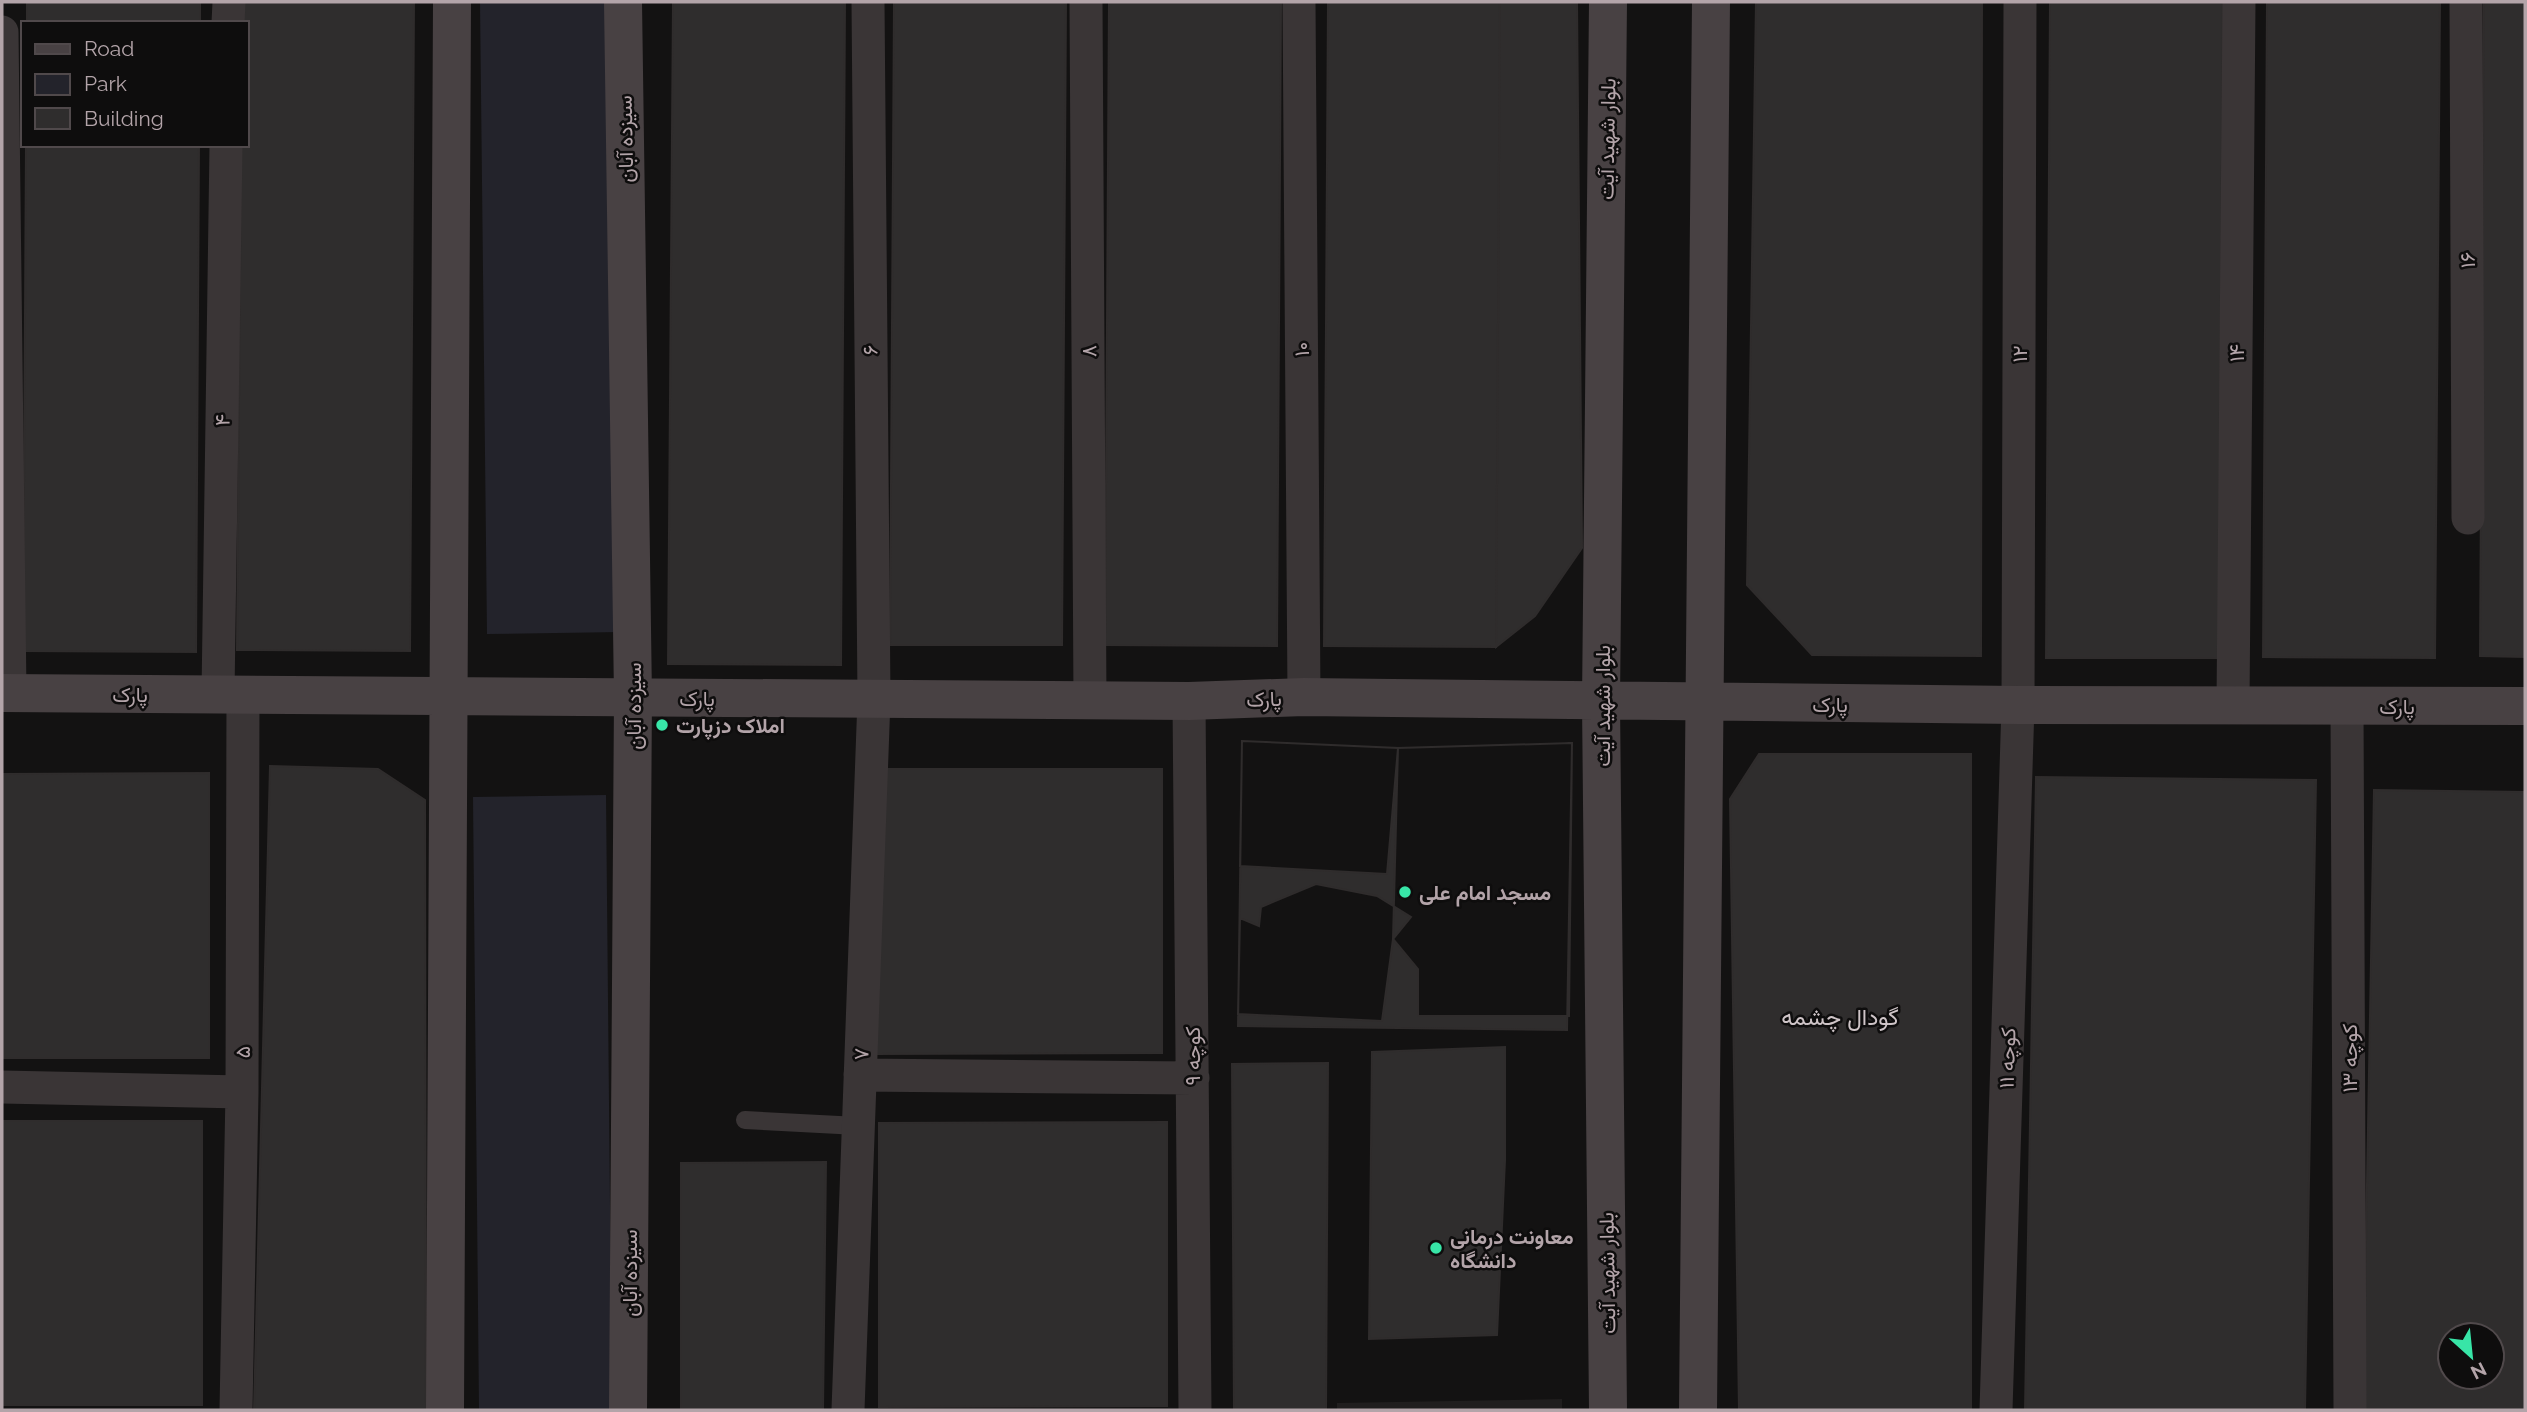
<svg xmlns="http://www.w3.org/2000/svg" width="2527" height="1412" viewBox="0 0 2527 1412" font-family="Raleway,Vazirmatn,sans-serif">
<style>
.built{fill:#201e1e}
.green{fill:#23232b}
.building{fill:#2f2d2d;stroke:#2f2c2c;stroke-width:2;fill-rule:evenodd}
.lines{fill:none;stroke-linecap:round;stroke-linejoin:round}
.lane{stroke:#3a3536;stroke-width:18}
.street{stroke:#3a3536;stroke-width:33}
.secondary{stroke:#484143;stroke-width:38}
.poi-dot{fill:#38e5a7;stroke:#0e0d0d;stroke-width:2.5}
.labels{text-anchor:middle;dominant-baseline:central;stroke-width:5;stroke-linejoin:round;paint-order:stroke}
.street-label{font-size:21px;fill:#b3a4a9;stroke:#0e0d0d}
.poi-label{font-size:21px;font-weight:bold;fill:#b3a4a9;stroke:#0e0d0d;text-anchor:start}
.neighbourhood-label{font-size:23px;fill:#cfc5c8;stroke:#0e0d0d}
</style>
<rect width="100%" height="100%" fill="#131212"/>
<path class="built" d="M1562,1399V1410H1337V1403Z"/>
<path class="green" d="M480,2H613L621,632L487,634Z
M606,795L612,1410H479L473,797Z"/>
<path class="building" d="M27,2H200V23H27Z
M242,2H414L410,651L237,650L241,145H247V23H242Z
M673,2H845L841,665L668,664Z
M894,2H1066L1062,645H890Z
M1109,2H1281L1277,646L1105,645Z
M1328,2H1500L1496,647L1324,646Z
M1500,2H1577L1582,548L1535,616L1496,647Z
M1756,2H1982L1981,656L1812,655L1747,585Z
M2050,2H2223L2219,658H2046Z
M2267,2H2440L2435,658L2263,657Z
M2484,2H2525V657L2480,656Z
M26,145H199L196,652L23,651Z
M1242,741L1398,748L1572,743L1567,1030L1238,1026Z
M1242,741L1398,748L1387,874L1240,866Z
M1572,743L1569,1016H1418V969L1393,939L1398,748Z
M1759,754H1971V1410H1739L1730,799Z
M270,766L378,769L425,800L426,1410H254Z
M874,769H1162V1053L874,1054Z
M209,773V1058H2V774Z
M2036,777L2316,780L2305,1410H2025Z
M2374,790L2525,792V1410H2363ZM2450,1335H2492V1377H2450Z
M1316,884L1377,896L1411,917L1393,939L1382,1021L1238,1014L1240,918L1259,926L1261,907Z
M1505,1047V1160L1497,1335L1369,1339L1372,1052Z
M1328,1063L1326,1410H1234L1232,1064Z
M2,1121H202V1405H2Z
M1167,1122V1406L879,1407V1123Z
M826,1162L823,1410H681V1163Z"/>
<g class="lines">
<path class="lane" d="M745,1120L858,1126"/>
<path class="street" d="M1086,2L1090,701
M1299,2L1304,697
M2466,2L2468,518
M228,23L229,2
M2,32L10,693
M218,694L226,145
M1189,701L1195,1410
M2233,705L2239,2
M2347,706L2350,1410
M860,1075L1193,1078
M2,1087L242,1092
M236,1410L242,1092L243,694
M848,1410L874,699L868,2
M1996,1410L2018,705L2020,2"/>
<path class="secondary" d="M623,2L633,697L628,1410
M2,693L1189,701L1304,697L2018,705L2525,706
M445,1410L452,2
M1608,1410L1601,702L1608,2
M1698,1410L1711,2"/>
</g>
<g class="poi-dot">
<circle cx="662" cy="725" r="7"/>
<circle cx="1405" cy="892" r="7"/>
<circle cx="1436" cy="1248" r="7"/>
</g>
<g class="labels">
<g class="street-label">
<text transform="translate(625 139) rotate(-91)">سیزده آبان</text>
<text transform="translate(1607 139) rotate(-89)">بلوار شهید آیت</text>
<text transform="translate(2467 260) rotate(-90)">۱۶</text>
<text transform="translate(1301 349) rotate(-90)">۱۰</text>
<text transform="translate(870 350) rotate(-91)">۶</text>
<text transform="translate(1088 351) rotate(-90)">۸</text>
<text transform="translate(2236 353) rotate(-90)">۱۴</text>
<text transform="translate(2019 354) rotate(-90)">۱۲</text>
<text transform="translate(222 420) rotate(-89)">۴</text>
<text x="130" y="694">پارک</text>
<text x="697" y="698">پارک</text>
<text transform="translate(1264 699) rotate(-2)">پارک</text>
<text x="1830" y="704">پارک</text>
<text transform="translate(633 706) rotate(-90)">سیزده آبان</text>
<text transform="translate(1602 706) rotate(-90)">بلوار شهید آیت</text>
<text x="2397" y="706">پارک</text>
<text transform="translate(242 1052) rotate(-90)">۵</text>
<text transform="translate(861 1054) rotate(-88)">۷</text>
<text transform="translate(1192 1056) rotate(-90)">کوچه ۹</text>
<text transform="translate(2007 1058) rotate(-88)">کوچه ۱۱</text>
<text transform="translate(2349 1058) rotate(-90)">کوچه ۱۳</text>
<text transform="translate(629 1273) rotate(-90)">سیزده آبان</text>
<text transform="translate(1607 1273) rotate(-91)">بلوار شهید آیت</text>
</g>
<g class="poi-label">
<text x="676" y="725">املاک دزپارت</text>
<text x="1419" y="892">مسجد امام علی</text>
<text x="1450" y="1236">معاونت درمانی<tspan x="1450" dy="24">دانشگاه</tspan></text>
</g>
<g class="neighbourhood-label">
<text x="1840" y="1016">گودال چشمه</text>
</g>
</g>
<rect width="2527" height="1412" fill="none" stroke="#b3a4a9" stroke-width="7"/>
<rect x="21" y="21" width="228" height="126" fill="#0e0d0d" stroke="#50494b" stroke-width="2"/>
<rect x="35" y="44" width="35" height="10" fill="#484143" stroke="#50494b" stroke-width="2"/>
<text x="84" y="56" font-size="21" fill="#b3a4a9">Road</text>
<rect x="35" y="74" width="35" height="21" fill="#23232b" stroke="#50494b" stroke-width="2"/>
<text x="84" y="91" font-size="21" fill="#b3a4a9">Park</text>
<rect x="35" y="108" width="35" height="21" fill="#2f2d2d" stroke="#50494b" stroke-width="2"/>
<text x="84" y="126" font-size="21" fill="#b3a4a9">Building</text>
<g transform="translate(2471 1356) rotate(153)"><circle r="33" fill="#0e0d0d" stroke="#50494b" stroke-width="2"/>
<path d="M0-5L12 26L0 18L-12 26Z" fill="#38e5a7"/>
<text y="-10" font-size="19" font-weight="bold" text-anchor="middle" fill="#b3a4a9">N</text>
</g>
</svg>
